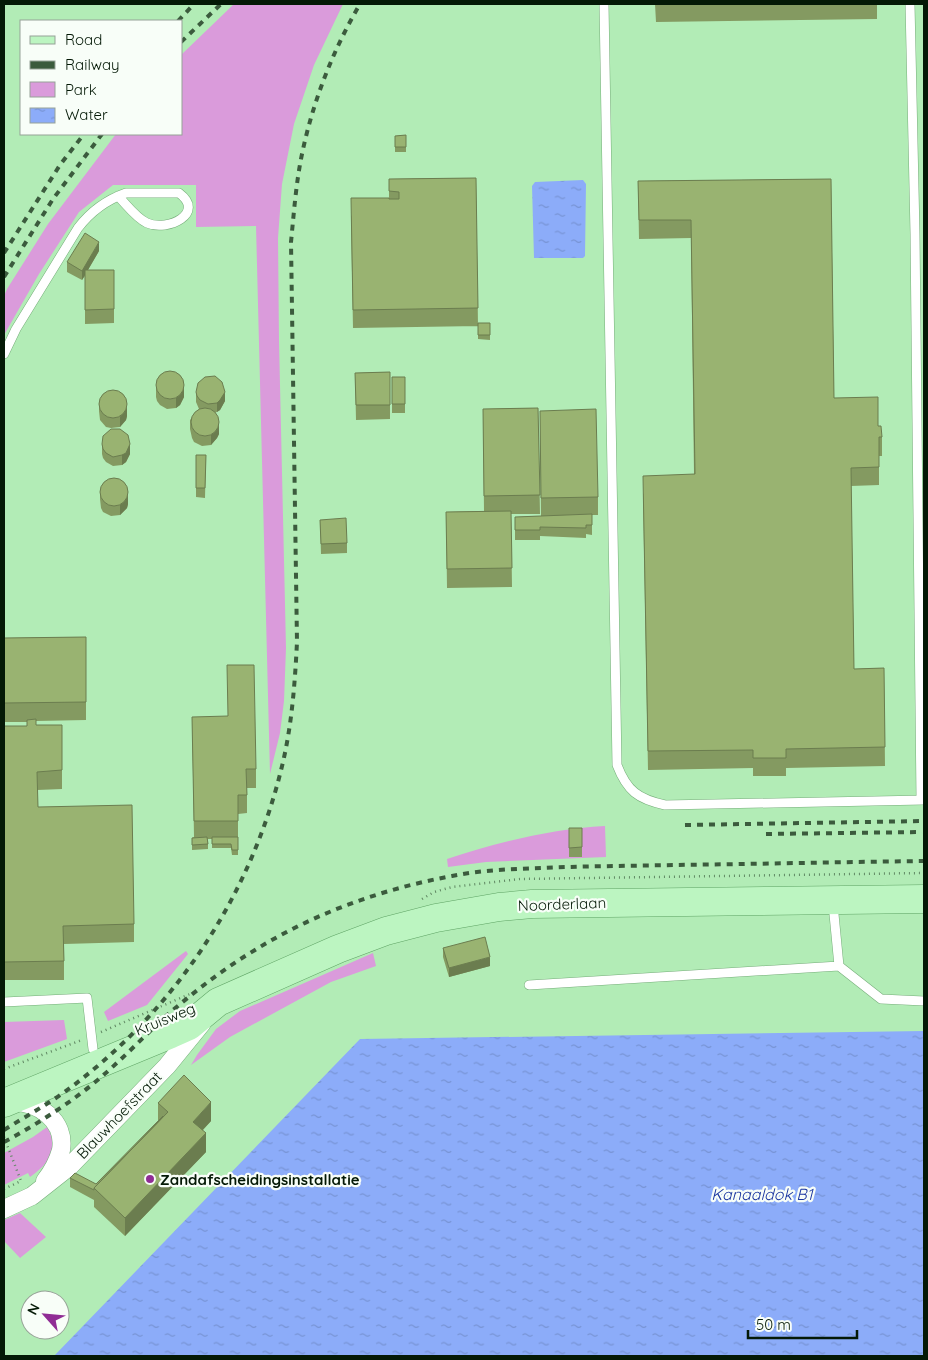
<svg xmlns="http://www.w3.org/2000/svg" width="928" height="1360" viewBox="0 0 928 1360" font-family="Quicksand,sans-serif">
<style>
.green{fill:#da9bdb}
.water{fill:url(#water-ripples)}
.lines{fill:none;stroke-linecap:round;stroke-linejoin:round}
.lane-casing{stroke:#75ad79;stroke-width:10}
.street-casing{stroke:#75ad79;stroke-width:19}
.primary-casing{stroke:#5fa465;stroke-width:29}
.path{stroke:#608863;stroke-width:2.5;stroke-dasharray:1 4;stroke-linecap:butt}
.lane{stroke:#fff;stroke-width:9}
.street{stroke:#fff;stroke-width:18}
.primary{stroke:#bcf5c1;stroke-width:28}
.rail{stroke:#3b5b3d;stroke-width:4;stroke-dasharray:6 6;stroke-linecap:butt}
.wall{fill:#849a61}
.shaded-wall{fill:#6b7d4f}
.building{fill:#99b371;stroke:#6b7d4f}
.poi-dot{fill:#902d95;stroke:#f8fef8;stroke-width:2}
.labels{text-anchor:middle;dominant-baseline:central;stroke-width:4.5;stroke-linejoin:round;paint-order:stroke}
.street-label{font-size:15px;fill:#041906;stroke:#f8fef8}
.poi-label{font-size:15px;font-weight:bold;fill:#041906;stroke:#f8fef8;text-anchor:start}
.water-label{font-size:16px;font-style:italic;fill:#1935a0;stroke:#f8fef8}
</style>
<defs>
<pattern id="water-ripples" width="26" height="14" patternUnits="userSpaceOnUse" patternTransform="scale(1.25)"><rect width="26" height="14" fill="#8cacf9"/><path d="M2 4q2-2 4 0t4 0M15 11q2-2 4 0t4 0" fill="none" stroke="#7793d4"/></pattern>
</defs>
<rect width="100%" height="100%" fill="#b2ecb6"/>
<path class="green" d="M234,4H343L314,65L294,124L282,184L278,238L279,341L286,648L284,701L280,733L270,774L256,226L196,227V185H113L79,212L39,274L4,335V296L7,289L48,224L116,134H181V55Z
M605,826L606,857L486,862L448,867L447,859C498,842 552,829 605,826Z
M186,951L188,954L147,1005L108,1021L104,1012Z
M373,953L376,966L331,982L230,1037L191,1065L197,1055L216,1029L240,1011Z
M64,1020L67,1039L4,1062V1022Z
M47,1127C60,1149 49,1164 30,1177L28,1173L4,1185V1153L33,1137Z
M20,1213L46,1237L20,1258L4,1241V1220Z"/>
<path class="water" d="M583,180L586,184L585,256L583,258H534L532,186L535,182Z
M924,1031V1356H54L360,1039Z"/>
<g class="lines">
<g class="lane-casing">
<path id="lane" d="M604,4L617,765C627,791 638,799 665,805L924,800
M910,4L915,234L921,800
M4,354L16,329L78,228C91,211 106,200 126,193H179C206,213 168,232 147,223C136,218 126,204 118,196
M839,966L881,999L924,1001
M529,985L839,966L833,904
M4,1002L87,998L93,1049"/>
</g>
<g class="street-casing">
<path id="street" d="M12,1102C38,1101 66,1121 61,1150C58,1161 52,1172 45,1181
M4,1209L32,1196L70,1166L167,1066L202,1023"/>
</g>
<g class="primary-casing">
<path id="primary" d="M4,1103L171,1034L189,1026L218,1002L338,949L386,931L436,918L499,907L532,904L924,899"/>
</g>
<path class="path" d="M422,899L434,892L452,887L520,879L924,873
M101,1032L197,991
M4,1069L82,1040
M4,1137L21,1181L4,1189"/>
<use href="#lane" class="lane"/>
<use href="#street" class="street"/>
<use href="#primary" class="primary"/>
<path class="rail" d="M178,21L194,4
M181,42L221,4
M4,253L60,165L84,134
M4,277L53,199L102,134
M685,825L924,821
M766,834L922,832
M4,1130C28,1115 52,1102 74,1085C179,1005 253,891 283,762C292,723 295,682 297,642L291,242C294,212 296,183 302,154C313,101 333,50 360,4
M4,1142C32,1127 59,1110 84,1091C114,1068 139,1041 166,1016C194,992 223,969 255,950C315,913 382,889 452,876C481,870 512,869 542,868C585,866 629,866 673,865C756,864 840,862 924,861"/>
</g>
<path class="wall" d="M655,4H877V19L656,22Z
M406,135V152H395V136Z
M476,178L478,326L353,328L351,216L389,198V179Z
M831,179L834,398L878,426L882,437V456H879V485L851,486L854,669L884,668L885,766L786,768V776H753V768L648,770L643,494L694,474L691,238L639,239L638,181Z
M99,251L88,270L114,309V323L85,324V276L82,280L67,272V262Z
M478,323H490V340L478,339Z
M390,372V419L356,420L355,373Z
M392,377H405V413H392Z
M156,387L184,397L180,405L176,408L167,409L160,405L157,401L156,397Z
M196,392L225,401L220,410L215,413L219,434L217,438L211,445L202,446L194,442L192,438L190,429V420L199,409L196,402Z
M99,402L127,416L126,420L120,427L111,428L106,427L100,420L99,411Z
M538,408L540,514H511L512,587L447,588L446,512L484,511L483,409Z
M540,411L598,497V515H592V535L586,534V538L540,536V540H515V517L541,516Z
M102,444L130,454L126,462L122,465L113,466L106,462L103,458L102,454Z
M196,455H206L205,498L196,497Z
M100,490L128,504L127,508L120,515L111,516L103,512L101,508L100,499Z
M320,520L347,543V553L321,554Z
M86,637V720L36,721V725L62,770V789L37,790L38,807L134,924V942L64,944V980H4V726H27V722H4V638Z
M192,717L256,769V788H247V813L238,814V855H232L231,848H212V839H208V849L192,850V838L194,837Z
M569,828H582V857H569Z
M443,948L490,966L449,977L443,957Z
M158,1103L211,1121L203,1130L206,1152L125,1236L94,1207V1200L70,1187V1178L96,1184L158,1121Z"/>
<path class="shaded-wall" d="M99,242V251L82,280V271Z
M184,387V397L180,405L176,408V398Z
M225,392V401L220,410L217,412V403Z
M127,406V416L126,420L120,427V417Z
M219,424V434L217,438L211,445V435Z
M130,444V454L126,462L122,465V455Z
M128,494V504L127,508L120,515V505Z
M490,957V966L449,977V968Z
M211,1102V1121L193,1140V1122Z
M206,1133V1152L125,1236V1218Z"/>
<path class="building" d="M406,135V147H395V136Z
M476,178L478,308L353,310L351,198H389V199H399V192L389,191V179Z
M831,179L834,398L878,397V426H881L882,437H879V467L851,468L854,669L884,668L885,747L786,749V758H753V750L648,751L643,476L695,474L691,220H639L638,181Z
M85,233L99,242L82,271L67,262Z
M85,270H114V309L85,310Z
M478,323H490V335H478Z
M156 385a14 14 0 1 1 28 0a14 14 0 1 1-28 0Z
M390,372V405H356L355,373Z
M215,376L222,382L225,392L220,400L217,403L208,404L200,400L197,396L196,392L198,383L205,377Z
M392,377H405V404H392Z
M99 404a14 14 0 1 1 28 0a14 14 0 1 1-28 0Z
M538,408L540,495L484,496L483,409Z
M191 422a14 14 0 1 1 28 0a14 14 0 1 1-28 0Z
M596,409L598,497L541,498L540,411Z
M111,429H120L128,435L130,444L126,453L122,455L113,457L106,453L103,449L102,444L103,436Z
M196,455H206L205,488H196Z
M100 492a14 14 0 1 1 28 0a14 14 0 1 1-28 0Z
M511,511L512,568L447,569L446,512Z
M592,514V525H586V528L540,527V530H515V517Z
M346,518L347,543L321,544L320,520Z
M86,637V702L4,703V638Z
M227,665H254L256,769H246L247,795H238V821H194L192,717L228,716Z
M36,719V725H62V770L37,772L38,807L132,805L134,924L63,926L64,961L4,962V726H27V720Z
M569,828H582V847L569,848Z
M207,837L208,844L192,845V838Z
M212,837H238V850H232L231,844H212Z
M485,937L490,957L449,968L443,948Z
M184,1075L211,1102L193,1122L206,1133L125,1218L94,1188L168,1112L158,1103Z
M163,1116V1117L94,1188V1190L70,1178L75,1173L96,1184Z"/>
<circle class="poi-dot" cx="150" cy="1179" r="5"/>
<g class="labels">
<g class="street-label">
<text transform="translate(562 904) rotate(-2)">Noorderlaan</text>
<text transform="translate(165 1019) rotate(-22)">Kruisweg</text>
<text transform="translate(119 1115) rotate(-46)">Blauwhoefstraat</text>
</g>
<g class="poi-label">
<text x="160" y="1179">Zandafscheidingsinstallatie</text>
</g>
<g class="water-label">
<text x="762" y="1194">Kanaaldok B1</text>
</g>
</g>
<rect width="928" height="1360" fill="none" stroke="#041906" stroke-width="10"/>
<rect x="20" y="20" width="162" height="115" fill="#f8fef8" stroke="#96a297"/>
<rect x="30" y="36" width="25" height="8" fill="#bcf5c1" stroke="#96a297"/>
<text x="65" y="45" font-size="15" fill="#041906">Road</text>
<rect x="30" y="61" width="25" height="8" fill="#3b5b3d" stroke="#96a297"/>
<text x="65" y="70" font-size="15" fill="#041906">Railway</text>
<rect x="30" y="82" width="25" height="15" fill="#da9bdb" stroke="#96a297"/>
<text x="65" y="95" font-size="15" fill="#041906">Park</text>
<rect x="30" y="108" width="25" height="15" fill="url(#water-ripples)" stroke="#96a297"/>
<text x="65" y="120" font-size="15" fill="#041906">Water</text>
<g transform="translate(45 1315) rotate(297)"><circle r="24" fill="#f8fef8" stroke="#96a297"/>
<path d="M0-4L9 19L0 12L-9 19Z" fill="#902d95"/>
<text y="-8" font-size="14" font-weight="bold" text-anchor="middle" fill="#041906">N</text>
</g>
<path d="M748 1330v8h109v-8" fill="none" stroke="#041906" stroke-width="2.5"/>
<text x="756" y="1330" font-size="15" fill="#041906" stroke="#f8fef8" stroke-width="4" paint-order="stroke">50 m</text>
</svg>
